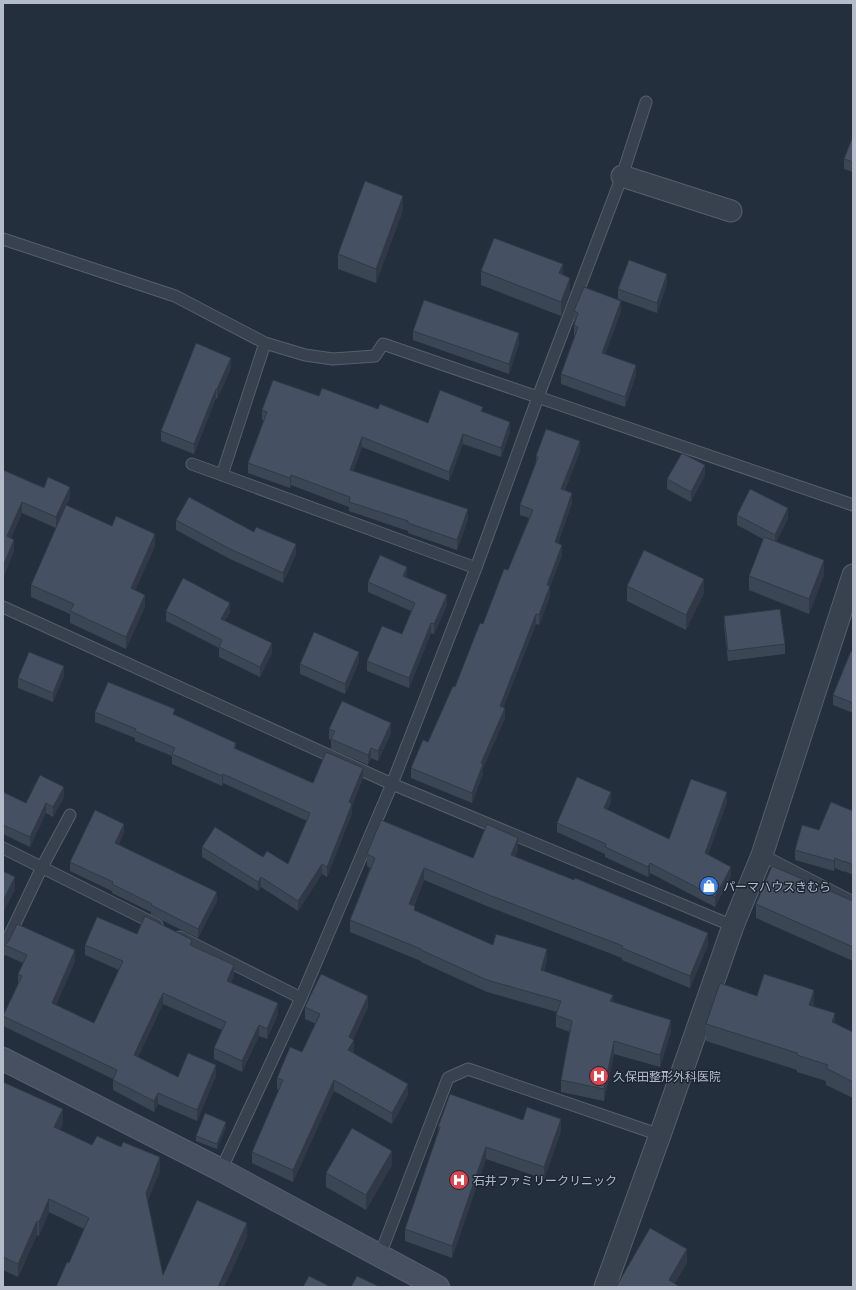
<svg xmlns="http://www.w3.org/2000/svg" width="856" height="1290" viewBox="0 0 856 1290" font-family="Lato,'Noto Sans JP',sans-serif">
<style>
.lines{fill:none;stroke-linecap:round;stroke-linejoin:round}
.lane-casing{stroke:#565f6c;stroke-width:13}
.street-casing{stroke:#565f6c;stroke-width:23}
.secondary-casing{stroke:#565f6c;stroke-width:24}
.lane{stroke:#38414e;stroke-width:11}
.street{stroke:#38414e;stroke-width:21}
.secondary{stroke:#465061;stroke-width:22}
.wall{fill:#3b4654}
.shaded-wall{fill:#303945}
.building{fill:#455162;stroke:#303945}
.labels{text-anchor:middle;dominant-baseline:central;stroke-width:3;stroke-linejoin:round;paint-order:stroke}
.poi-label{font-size:12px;fill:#b4bcc9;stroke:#1d2633;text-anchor:start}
</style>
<rect width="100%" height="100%" fill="#242f3e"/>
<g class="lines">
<g class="lane-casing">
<path id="lane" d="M3,239L175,296L265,343L305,355L333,359L375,356L383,344L853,505
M192,464L476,568
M222,475L265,343
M3,607L392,784L733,926
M3,848L157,925
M762,855L853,902
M180,937L301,998
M3,949L42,867L70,815
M221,1170L301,998L392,784L476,568L538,397L622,176L646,102
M380,1255L448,1078L468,1069L660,1135"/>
</g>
<g class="street-casing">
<path id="street" d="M622,176L731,211
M605,1287L660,1135L733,926L762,855L853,575"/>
</g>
<g class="secondary-casing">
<path id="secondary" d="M3,1059L221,1170L438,1287"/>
</g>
<use href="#lane" class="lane"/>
<use href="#street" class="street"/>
<use href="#secondary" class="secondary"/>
</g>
<path class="wall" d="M853,136V172L844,169V159Z
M403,210L376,283L338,269V254Z
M481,271L563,275L570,292L561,316L481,285Z
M667,284L657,313L618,299V289Z
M574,311H621L605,354L636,375L625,407L561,384V374L575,336L574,335V325L575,321H574Z
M413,331L519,343L509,374L413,340Z
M231,368L217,399L216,398L194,454L161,441V431Z
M319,396L378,409L428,423L483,412L510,432L501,457L463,444L449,481L362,447L353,472L468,519L457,550L408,533V531L349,511V507L291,485L290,488L248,473V463L264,421L262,420V410Z
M580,451L565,490L572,503L558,543L562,555L550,586V596L539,625L536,624L503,708L505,718L483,768V774L472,803L411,778V768L428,742L455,687L483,624L508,570L529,518L520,515V505L536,463V456Z
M3,470L70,498L66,505L155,546L135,590L145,607L126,649L70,623V614L31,597V585L56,528L22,513L11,538L14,551L3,578Z
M705,475L691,502L667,489V479Z
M737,515L788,518L776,542L824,575L809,614L749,590V576L763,539L737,525Z
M176,520L296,554L283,583L230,559L176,530Z
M407,577V578L447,605L434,634L431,633L409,688L367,671V661L402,634L411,611L368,592V582Z
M627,586L704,593L686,630L627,601Z
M166,611L230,612L225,621L272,653L260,677L219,657V648L166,621Z
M724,616L785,644V654L728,661L724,626Z
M853,652V713L833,705V695Z
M359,662L345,694L300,674V664Z
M64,676L53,702L18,688V678Z
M95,712L175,715L236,749L313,783L363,778L352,806V813L327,877L322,874L298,911L261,887L258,891L202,857V847L263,857L288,864L307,821L223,783L222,786L172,764V756L135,741V738L95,722Z
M329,729L391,733L378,761L371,758L368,765L331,749V740L329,739Z
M3,792L26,803L64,797L53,817L46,813L30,847L3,834Z
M611,802L607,810L669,839L727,802L708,854L731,876L715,907L650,873L648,877L605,857V854L557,832V823Z
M853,811V875L844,871V872L835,868L834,871L795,860V850L819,830Z
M124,833L119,844L217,901L198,938L151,915V912L112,893V891L70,871V862Z
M518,850L515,857L708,945L690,988L622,960V958L489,907L424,880L414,906L415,911L493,945L547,961L544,971L613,1002L671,1032L660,1067L614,1054L604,1101L561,1092V1080L570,1032L556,1027V1015L557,1012L487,992L421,962V961L350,932V920L370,868L367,866V854L473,858Z
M853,901V961L756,918V904Z
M137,934L192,946L234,976L231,983L278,1014L267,1039L259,1036L242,1072L214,1059V1048L222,1030L163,1004L138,1057L178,1077L216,1076L197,1121L158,1104L154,1112L113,1090V1079L3,1026V1016L18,984V974L23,963L5,955V945L75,961L56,1005L94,1023L119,970L85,955V945Z
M757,996L814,1007L835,1023L853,1032V1098L826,1085V1081L797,1072V1070L706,1041V1024Z
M305,1007H368L353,1039L354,1051L353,1053L408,1095L392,1124L334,1091L293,1182L252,1163V1152L279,1090L277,1089V1078L302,1052L316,1024L305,1019Z
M3,1082L63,1123L60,1130L92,1145L160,1171L147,1202L163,1275L247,1237L224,1287H56L69,1263L84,1229L49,1212L39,1236L37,1235L18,1277L3,1270Z
M523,1120L561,1131L544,1179L486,1159L452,1258L405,1241V1229L438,1132V1127Z
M226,1127L217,1149L196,1141V1136Z
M392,1165L366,1210L326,1187V1173Z"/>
<path class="shaded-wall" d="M403,196V210L376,283V269Z
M563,264V279L559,273Z
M667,274V284L657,313V303Z
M570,278V292L561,316V302Z
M621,301V311L602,363V353Z
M519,333V343L509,374V364Z
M231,358V368L217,399V389Z
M636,365V375L625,407V397Z
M216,389V398L194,454V444Z
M510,422V432L501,457V448Z
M463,434V444L449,481V472Z
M362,437V447L350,480V470Z
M580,441V451L561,499V489Z
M705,465V475L691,502V492Z
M291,475V485L290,488V478Z
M70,487V498L56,528V517Z
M572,493V503L555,552V542Z
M22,502V513L7,548V536Z
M788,508V518L775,545V535Z
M468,509V519L457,550V540Z
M155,534V546L131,600V588Z
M14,540V551L3,578V566Z
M296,544V554L283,583V573Z
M562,545V555L547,595V585Z
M824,560V575L809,614V599Z
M407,567V577L403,586V576Z
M704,579V593L686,630V615Z
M550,586V596L539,625V615Z
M145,595V607L126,649V637Z
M447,595V605L434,634V624Z
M230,603V612L221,629V619Z
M536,614V624L500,716V706Z
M431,623V633L409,688V678Z
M272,643V653L260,677V667Z
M359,652V662L345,694V684Z
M64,666V676L53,702V693Z
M505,708V718L483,768V774L472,803V793L481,763Z
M391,723V733L378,761V751Z
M236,743V753L234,748Z
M371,748V758L368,765V755Z
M363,768V778L352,806V813L327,877V867L349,802Z
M223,774V783L222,786V776Z
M64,787V797L53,817V807Z
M611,792V802L604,818V808Z
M727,792V802L705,863V853Z
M46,803V813L30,847V837Z
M124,824V833L115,852V843Z
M518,838V850L511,867V855Z
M835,858V868L834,871V861Z
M650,863V873L648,877V867Z
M322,864V874L298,911V901Z
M731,867V876L715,907V897Z
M424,868V880L409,916V904Z
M15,877V890L3,913V901Z
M261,877V887L258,891V882Z
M217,892V901L198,938V929Z
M4,917V930L3,933V920Z
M708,933V945L690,988V976Z
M547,949V961L541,982V970Z
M75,950V961L52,1014V1003Z
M234,965V976L227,992V981Z
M814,990V1006L809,1005Z
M163,993V1004L134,1066V1055Z
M613,995V1007L610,1001Z
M368,996V1007L349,1049V1037Z
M278,1003V1014L267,1039V1029Z
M835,1013V1030L832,1022Z
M671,1020V1032L660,1067V1055Z
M259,1025V1036L242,1072V1061Z
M354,1040V1051L348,1061V1050Z
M614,1041V1054L604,1101V1089Z
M216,1065V1076L197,1121V1110Z
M334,1080V1091L293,1182V1170Z
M408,1084V1095L392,1124V1113Z
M158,1093V1104L154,1112V1101Z
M63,1109V1123L54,1141V1127Z
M561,1119V1131L544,1179V1167Z
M226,1122V1127L217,1149V1144Z
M486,1147V1159L452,1258V1246Z
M392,1151V1165L366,1210V1195Z
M160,1157V1171L146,1206V1193Z
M49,1199V1212L39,1236V1222Z
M37,1221V1235L18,1277V1264Z
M247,1223V1237L224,1287H218Z
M687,1249V1263L673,1287L669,1280Z"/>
<path class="building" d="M853,136V162L844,159Z
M365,181L403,196L376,269L338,254Z
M494,238L563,264L559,273L570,278L561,302L481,271Z
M629,260L667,274L657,303L618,289Z
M584,287L621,301L602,353L636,365L625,397L561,374L578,327L574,325L578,313L574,311Z
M424,300L519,333L509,364L413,331Z
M196,343L231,358L217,389H216L194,444L161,431Z
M273,380L319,396L322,388L378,409L380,404L428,423L440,390L483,407L481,411L510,422L501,448L463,434L449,472L362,437L350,470L468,509L457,540L408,523V521L349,502L350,497L291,475L290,478L248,463L267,412L262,410Z
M546,429L580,441L561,489L572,493L555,542L562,545L547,585L550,586L539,615L536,614L500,706L505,708L481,763L483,764L472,793L411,768L423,740L428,742L453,686L455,687L480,623L483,624L504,569L508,570L533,510L520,505L538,457L536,456Z
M682,453L705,465L691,492L667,479Z
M3,470L44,488L48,477L70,487L56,517L22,502L7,536L14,540L3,566Z
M750,489L788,508L775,535L737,515Z
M189,497L254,532L256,527L296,544L283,573L230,549L176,520Z
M66,505L112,526L116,516L155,534L131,588L145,595L126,637L70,611L74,604L31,585Z
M764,537L824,560L809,599L749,576Z
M644,550L704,579L686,615L627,586Z
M380,555L407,567L403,576L447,595L434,624L431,623L409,678L367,661L382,626L402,634L415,603L368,582Z
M183,578L230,603L221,619L272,643L260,667L219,647L222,640L166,611Z
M780,609L785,644L728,651L724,616Z
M314,632L359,652L345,684L300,664Z
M851,651L853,652V703L833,695Z
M29,652L64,666L53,693L18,678Z
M108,682L175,709L173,714L236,743L234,748L313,783L326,752L363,768L349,802L352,804L327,867L322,864L298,901L261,877L258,882L202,847L215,827L263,857L267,851L288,864L310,813L223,774L222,776L172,754L175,748L135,731L136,729L95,712Z
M342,701L391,723L378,751L371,748L368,755L331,739L335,731L329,729Z
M40,775L64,787L53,807L46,803L30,837L3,825V792L26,803Z
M577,777L611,792L604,808L669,839L691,779L727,792L705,853L731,867L715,897L650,863L648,867L605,847L606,844L557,823Z
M831,802L853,811V832L852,836H853V865L844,861V862L835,858L834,861L795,850L802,825L819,830Z
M95,810L124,824L115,843L217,892L198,929L151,905L152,904L112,884L113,882L70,862Z
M381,820L473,858L487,824L518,838L511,855L574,880L575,878L708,933L690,976L622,948L623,946L489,895L424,868L409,904L415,906L414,910L493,945L496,934L547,949L541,970L613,995L610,1001L671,1020L660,1055L614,1041L604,1089L561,1080L572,1021L556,1015L561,1001L487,980L421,950V949L350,920L375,858L367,854Z
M772,866L853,901V947L756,904Z
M3,871L15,877L3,901Z
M145,916L192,940L190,945L234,965L227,981L278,1003L267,1029L259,1025L242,1061L214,1048L226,1022L163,993L134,1055L178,1077L188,1053L216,1065L197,1110L158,1093L154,1101L113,1080L117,1070L3,1016L22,976L18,974L27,955L5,945L9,941L17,924L75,950L52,1003L94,1023L123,961L85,945L97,917L137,934Z
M321,974L368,996L349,1037L354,1040L348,1050L408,1084L392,1113L334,1080L293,1170L252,1152L283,1080L277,1078L290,1047L302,1052L320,1014L305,1007Z
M764,974L814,990L809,1005L835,1013L832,1022L853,1032V1082L826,1068L828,1065L797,1055V1053L706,1024L720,983L757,996Z
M3,1082L63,1109L54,1127L92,1145L97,1136L121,1147L123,1142L160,1157L146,1193L163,1275L197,1200L247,1223L218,1287H56L67,1262L69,1263L89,1218L49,1199L39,1222L37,1221L18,1264L3,1257Z
M450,1094L523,1120L527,1107L561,1119L544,1167L486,1147L452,1246L405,1229L440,1127H438Z
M205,1113L226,1122L217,1144L196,1136Z
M352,1128L392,1151L366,1195L326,1173Z
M650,1228L687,1249L669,1280L680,1287H616Z
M309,1276L331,1287H303Z
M357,1276L380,1287H351Z"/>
<defs>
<g id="shop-disc" transform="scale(1)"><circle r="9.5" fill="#3f7fe0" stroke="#1d2633"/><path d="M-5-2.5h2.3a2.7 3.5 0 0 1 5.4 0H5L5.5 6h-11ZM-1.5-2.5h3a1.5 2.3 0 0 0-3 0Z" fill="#fff"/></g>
<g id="hospital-disc" transform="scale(1)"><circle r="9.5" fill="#e0444e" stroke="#1d2633"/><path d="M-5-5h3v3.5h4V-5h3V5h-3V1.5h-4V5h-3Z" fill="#fff"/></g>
</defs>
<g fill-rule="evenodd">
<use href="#shop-disc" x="709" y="886"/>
<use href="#hospital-disc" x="599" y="1076"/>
<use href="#hospital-disc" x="459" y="1180"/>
</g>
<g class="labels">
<g class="poi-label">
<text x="723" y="886">パーマハウスきむら</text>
<text x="613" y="1076">久保田整形外科医院</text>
<text x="473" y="1180">石井ファミリークリニック</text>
</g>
</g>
<rect width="856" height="1290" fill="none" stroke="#b4bcc9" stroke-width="8"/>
</svg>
